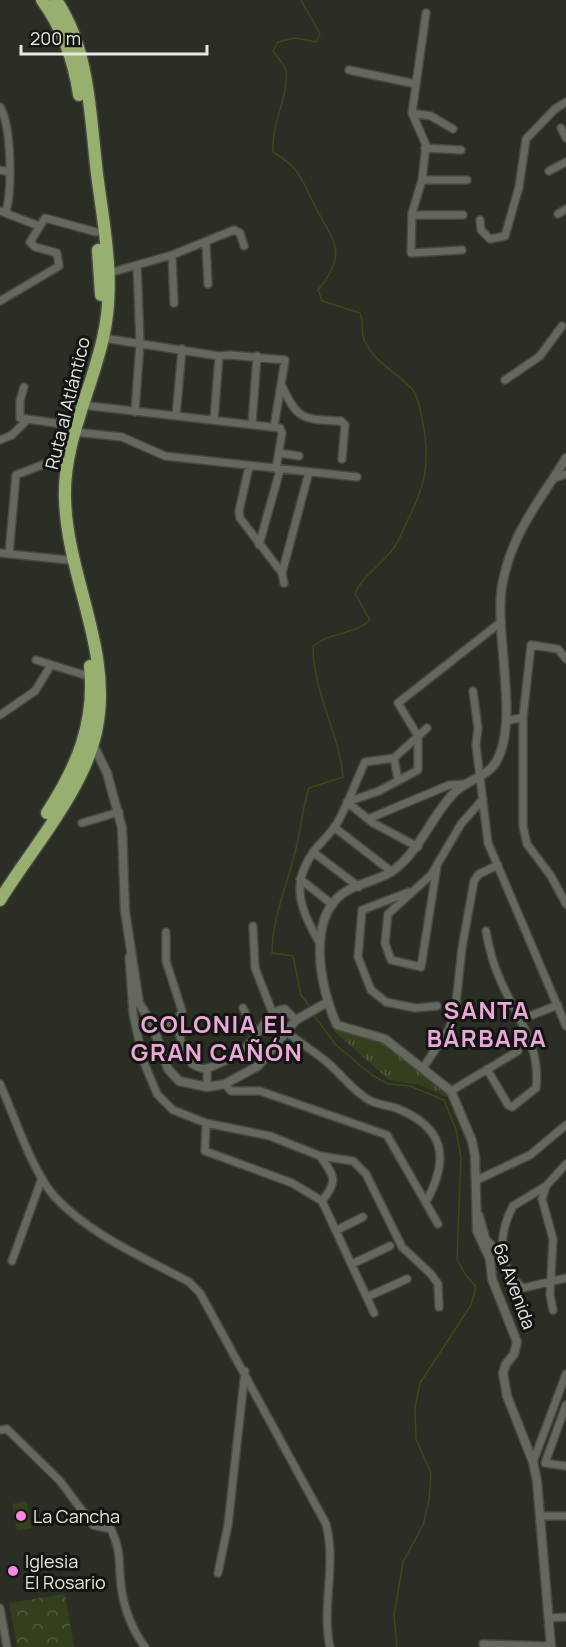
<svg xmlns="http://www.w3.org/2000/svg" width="566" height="1647" viewBox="0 0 566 1647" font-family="Manrope,sans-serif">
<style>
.green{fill:#34401d}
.forest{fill:url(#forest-crowns)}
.park{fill:url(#park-tufts)}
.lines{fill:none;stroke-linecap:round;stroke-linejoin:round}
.stream{stroke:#3a4b13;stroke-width:1.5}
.minor-casing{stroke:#464841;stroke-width:10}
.tertiary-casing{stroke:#464841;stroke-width:11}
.trunk-casing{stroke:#464841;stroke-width:15}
.minor{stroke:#64695e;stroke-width:7}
.tertiary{stroke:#64695e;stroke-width:8}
.trunk{stroke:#98b06f;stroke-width:12}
.poi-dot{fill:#fc86e4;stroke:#141511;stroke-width:2}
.labels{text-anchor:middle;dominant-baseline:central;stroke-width:6;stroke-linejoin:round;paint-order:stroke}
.street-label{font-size:18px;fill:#e6e8e2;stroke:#141511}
.poi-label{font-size:18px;fill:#e6e8e2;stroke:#141511;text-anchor:start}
.district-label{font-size:24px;font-weight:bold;letter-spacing:1.5px;fill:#eaa8da;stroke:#141511}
</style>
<defs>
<pattern id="forest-crowns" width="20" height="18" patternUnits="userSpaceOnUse" patternTransform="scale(1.5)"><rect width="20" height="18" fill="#34401d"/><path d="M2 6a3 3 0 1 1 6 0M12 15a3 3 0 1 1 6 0" fill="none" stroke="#515c3e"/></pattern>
<pattern id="park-tufts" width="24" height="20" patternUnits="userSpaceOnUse" patternTransform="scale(1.5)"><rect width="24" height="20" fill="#34401d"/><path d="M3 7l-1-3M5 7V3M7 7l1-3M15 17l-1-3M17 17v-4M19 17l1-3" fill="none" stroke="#515c3e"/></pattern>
</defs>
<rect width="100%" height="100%" fill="#2a2e25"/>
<path class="green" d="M27,1501L31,1528L17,1531L12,1504Z"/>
<path class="forest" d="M65,1594L74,1647H17L9,1603Z"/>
<path class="park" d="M337,1028L385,1040L450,1094L449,1098L420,1085L389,1080L334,1031Z"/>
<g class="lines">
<path class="stream" d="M301,0L320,34L316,42L295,38L278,42L273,51C277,57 285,65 286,71C289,96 271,123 273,152C298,167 301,177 313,202C331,240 351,250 318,290L322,301L360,313C364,321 361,331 364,340C373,361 397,373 412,389C419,398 421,413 423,424C433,477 419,495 398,541C388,562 362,574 355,594L370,620C354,635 330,632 313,646C313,694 340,734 343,777L309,788C303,806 302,821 298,839C291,877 272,914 272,953L293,956L301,995L310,1007
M313,1014L336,1045L372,1075L388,1084L410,1086L444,1100L456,1130L461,1157L457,1259L465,1274L476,1287L471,1305L420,1383L415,1408L416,1439L431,1473L429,1500L423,1525L403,1562L394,1615L397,1647"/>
<g class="minor-casing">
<path id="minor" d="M426,13L412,113L426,145L422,180L412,213L411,253L462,250
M349,70L416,84
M0,107C12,127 12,190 6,212
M412,113L431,116L453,129
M561,128L566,138
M425,148L461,150
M0,170L9,172
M549,171L566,162
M422,180H467
M0,211L39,226
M558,214L566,209
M412,215H463
M480,220L481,230L490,239L505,236L519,187L526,139L555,109L566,102
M206,243L208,284
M172,255L174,303
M109,273L172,255L234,230L240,233L244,246
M0,301L59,266L57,253L35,247L30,242L45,218L96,232
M103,338L219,356L230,355L285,360L274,427
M505,380L540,356L562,326
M282,386C298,421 303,419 341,421L345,425L342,459
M24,387L20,401V418L69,425
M82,405L280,428L282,433L276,469
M135,412L140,343L137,265
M176,416L182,349
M214,420L219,356
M252,424L257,356
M75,432L122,437L165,456L357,477
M0,440L12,435L26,421
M279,453L299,456
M249,467L239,511L240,518L282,573
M553,479L566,474
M259,545L280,470
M0,553L68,560
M9,554L16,475L60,458
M284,583L282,573L309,472
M566,659L558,649L531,645L523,717V826L527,844L551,876L566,904
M36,660L91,677
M473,691L478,728L476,745L488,843L566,1026
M0,715L35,691L51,665
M506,721L523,717
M394,758L398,780
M368,819L449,785L466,784
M82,823L119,812
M334,827L392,872
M418,847L373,823L347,802L379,791L418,770V736L398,703L501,622
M313,852L359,887
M437,866L421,967L391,960L385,943L388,914L431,875L461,824L483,799
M300,879L333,905
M409,892L362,910L358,957L371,990L386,1002L415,1008L437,1006
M253,926L255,968L273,1014
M486,931C489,949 494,967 502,984C518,1019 541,1047 536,1088L512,1107L508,1105L487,1069
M320,944C302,911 288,885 315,850C321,842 330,834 336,825C348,805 355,783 365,762L394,758L427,728
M129,957L133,1014L143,1060L157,1094L173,1110L206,1123L270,1136L320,1156L353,1161L366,1174L402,1247L431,1274L438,1284L439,1307
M243,1008L256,1035
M522,1019L558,1005
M176,1020L183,1049L192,1064C202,1071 208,1069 218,1064C229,1060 238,1055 246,1047C258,1037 268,1009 285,1009L296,1020
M152,1024C164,1027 178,1024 182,1011L166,961V932
M287,1032C300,1043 315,1052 328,1063C342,1075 353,1091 369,1100C378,1105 387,1105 396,1108C444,1127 450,1157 427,1200
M423,1068L449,1029L455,1012L462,948L474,881L479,874L498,865
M0,1084C14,1115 32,1171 54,1196C90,1235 143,1257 189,1282L200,1293L326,1524C337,1566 321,1606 330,1647
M225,1084L231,1091H260L387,1135L438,1224
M207,1087V1069
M451,1091L518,1051
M206,1123L205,1151L292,1183L322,1201L374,1313
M320,1156C334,1176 339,1180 322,1201
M477,1180L530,1155L566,1125
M546,1186L513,1206C498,1234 497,1267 523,1288L566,1278
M479,1215L486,1239L495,1249H500
M337,1230L363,1217
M12,1261L42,1178
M352,1264L390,1246
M367,1297L407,1279
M553,1310L550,1295L553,1239L542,1199L546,1186L566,1164
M566,1405L545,1463L566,1466
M0,1430L7,1429L60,1481L93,1525L111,1529C122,1554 118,1561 121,1585C123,1606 132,1630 145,1647
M533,1462L566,1374
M542,1516H566
M218,1573L228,1525L245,1371
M0,1608L7,1647
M551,1618L566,1617
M483,1644L551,1646"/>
</g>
<g class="tertiary-casing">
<path id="tertiary" d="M93,744L107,773L122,828L125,911L139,1003L152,1024L168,1069L179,1081L207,1087L225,1084L258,1066L296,1020L326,1003
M551,1647L537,1481L533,1462L507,1396L503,1373L506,1364L514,1354L517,1342L492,1279L490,1259L477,1231L475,1156L472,1141L451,1091L385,1039L337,1025C320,989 304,912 350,889C369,880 386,879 402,863C424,842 434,812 456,791C468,780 488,776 496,762C520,722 494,634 502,586C512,531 539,503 566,458"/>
</g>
<g class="trunk-casing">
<path id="trunk" d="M42,0C63,29 74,60 79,95
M98,250L101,295
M47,813C77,767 96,722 90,666
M0,900C32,848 86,788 97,727C112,650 67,576 65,499C63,443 91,392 103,338C116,284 104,228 97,174C90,116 90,50 56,0"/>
</g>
<use href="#minor" class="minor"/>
<use href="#tertiary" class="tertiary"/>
<use href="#trunk" class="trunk"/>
</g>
<g class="poi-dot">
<circle cx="21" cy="1516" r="6"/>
<circle cx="13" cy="1571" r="6"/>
</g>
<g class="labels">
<g class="street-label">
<text transform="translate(67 403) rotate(-76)">Ruta al Atlántico</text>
<text transform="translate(515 1286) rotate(70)">6a Avenida</text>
</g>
<g class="poi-label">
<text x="33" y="1516">La Cancha</text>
<text x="25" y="1561">Iglesia<tspan x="25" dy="21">El Rosario</tspan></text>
</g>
<g class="district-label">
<text x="487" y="1009">SANTA<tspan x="487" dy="28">BÁRBARA</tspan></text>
<text x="217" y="1023">COLONIA EL<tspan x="217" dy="28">GRAN CAÑÓN</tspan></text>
</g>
</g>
<path d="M21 45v9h186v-9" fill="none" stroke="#e6e8e2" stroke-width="3"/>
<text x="30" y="45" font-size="18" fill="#e6e8e2" stroke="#141511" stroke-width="4.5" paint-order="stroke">200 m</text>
</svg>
